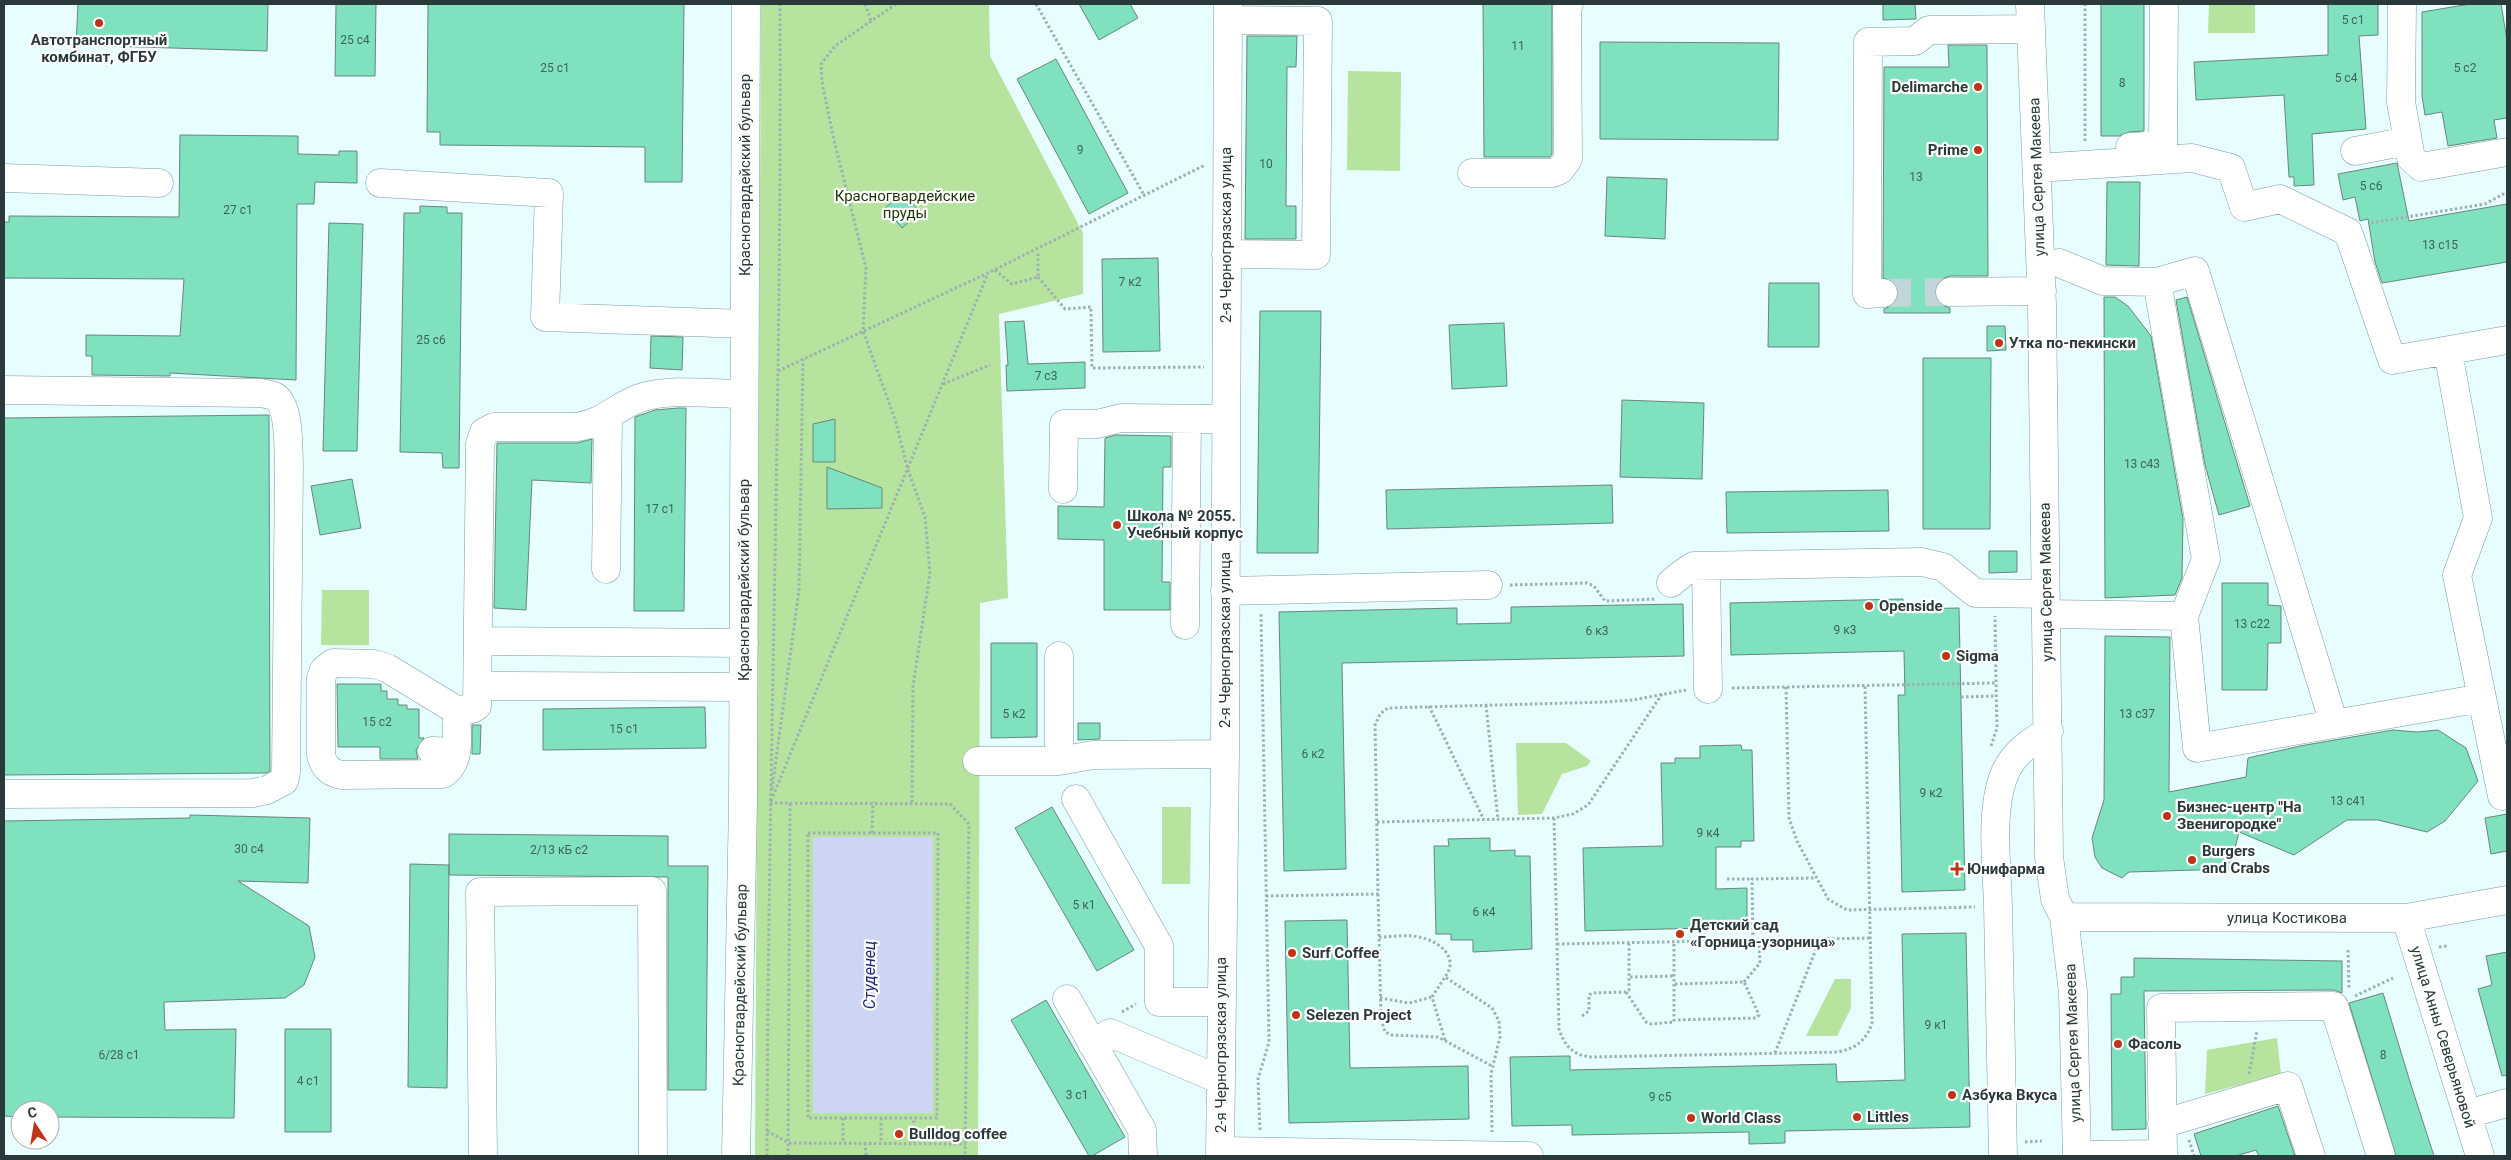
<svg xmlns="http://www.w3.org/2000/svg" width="2511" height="1160" viewBox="0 0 2511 1160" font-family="Roboto,sans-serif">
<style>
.green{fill:#b6e39d}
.water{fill:#ccd6f4}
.building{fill:#7fe1be;stroke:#68877b}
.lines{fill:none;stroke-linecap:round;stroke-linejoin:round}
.minor-tunnel{stroke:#c1d6d8;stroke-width:28;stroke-dasharray:28 14;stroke-linecap:butt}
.minor-casing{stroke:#799c9f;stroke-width:29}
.path{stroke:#9db1b2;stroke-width:3;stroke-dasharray:2.5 2.5;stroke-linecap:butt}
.minor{stroke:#fff;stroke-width:28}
.poi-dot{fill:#bf3418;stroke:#fff;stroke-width:2}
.labels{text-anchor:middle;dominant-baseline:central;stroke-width:4.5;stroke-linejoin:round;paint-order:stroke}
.number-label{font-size:12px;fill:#3f635b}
.poi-label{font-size:15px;font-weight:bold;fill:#2a393a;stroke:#fff;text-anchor:start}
.street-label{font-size:15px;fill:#2a393a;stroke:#fff}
.park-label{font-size:15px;fill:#1a3604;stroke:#fff}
.water-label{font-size:16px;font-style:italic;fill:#1f2b7c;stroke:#fff}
</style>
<rect width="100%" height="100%" fill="#e7fdff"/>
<path class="green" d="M761,4H989L990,56L1083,233V294L999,314L1008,598L980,603L978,1156H755Z
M2209,4H2255V33H2208Z
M1348,71L1401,72L1400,171L1347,170Z
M322,590H369V645H321Z
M1516,743H1566L1591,761L1587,766L1562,774L1542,814L1518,815Z
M1162,807H1191L1190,884H1162Z
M1835,979H1851V1008L1837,1036H1806Z
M2277,1038L2281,1074L2205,1094L2207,1050Z"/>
<path class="water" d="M813,837H933V1113H813Z"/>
<path class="building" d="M78,4H268L267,51L76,45Z
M336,4H376L375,76H335Z
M428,4H684L682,182H645V147L440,145V132H427Z
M1079,4H1130L1138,18L1099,40Z
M1483,4H1552V154L1550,157H1484Z
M1883,4H1915L1916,19L1883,20Z
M2101,4H2144V131L2129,132L2119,136H2101Z
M2328,4H2378V35L2359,36L2366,129L2312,134L2314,185L2294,186V177H2289L2284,95L2196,100L2194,62L2328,55Z
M2470,4H2501L2507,40V118L2494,120L2497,138L2448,146L2442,112L2425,115L2422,96V12Z
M1247,36H1297L1296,67H1287L1286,206H1296V239H1245Z
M1600,42L1779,43L1778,140L1600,139Z
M1948,45H1987L1988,276H1950L1942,279L1936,285L1934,293L1937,300L1942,305L1950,308V313H1884V309L1891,306L1897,300L1899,293L1896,284L1883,278L1884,67H1949Z
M1056,59L1128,193L1089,214L1017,79Z
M180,135L298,136V154L339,155V151H357V183L315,182L314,204H297L296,380L170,373V376L92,375V356H86V335L180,336L184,279L4,278V222H9V216L179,217Z
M2397,163L2409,221L2507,204V262L2382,283L2375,262L2368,219L2360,221L2355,197L2343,200L2338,174Z
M1607,177L1667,179L1665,239L1605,236Z
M2107,182H2140L2139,266L2106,265Z
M903,193L920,212L902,228L885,208Z
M420,206L447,207V213H462L459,468H443L442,453L400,452L404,213H420Z
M329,223L363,224L357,451H323Z
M1158,258L1160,351L1103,352L1102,259Z
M1769,283H1819V347H1768Z
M2104,297H2115L2128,306L2151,336L2183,519L2182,578L2175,595L2105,598Z
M2187,297L2250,506L2219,515L2205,465L2176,300Z
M1260,311H1321L1318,553H1257Z
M1024,321L1028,364L1085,362V388L1007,391L1006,365H1008L1005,322Z
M1504,323L1507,386L1452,389L1449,325Z
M1987,326H2005L2006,350L1987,351Z
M651,336L683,337L682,370L650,368Z
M1923,358H1991L1990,529H1923Z
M1622,400L1704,403L1702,479L1620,477Z
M678,408H686L684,611H634L635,417L655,410Z
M269,415L270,771L266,773L4,775V418Z
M835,419V462H813V424Z
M1116,435L1171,436V467H1163L1162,582H1170V610H1104V540L1058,539V506L1104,507L1105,438Z
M592,439L591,483L532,480L526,610L494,608L497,443H577Z
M827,467L882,488V508L827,509Z
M352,479L361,528L320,535L311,486Z
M1612,485L1613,523L1387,529L1386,490Z
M1888,490L1889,531L1727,533L1726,492Z
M1989,551H2017V572L1989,573Z
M2222,583H2268V605L2281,606V643H2268L2267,690H2222Z
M1903,599V609L1959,608L1965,890L1902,892L1898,695H1905L1904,651L1731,655L1730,603Z
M1683,604L1684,656L1342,663L1346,869L1284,871L1279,612L1457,608V624L1511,623V607Z
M2105,636L2170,637L2169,792L2246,777L2248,758L2300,746L2393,730L2417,732L2438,730L2466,748L2478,781L2445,821L2427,832L2378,820H2347L2294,855L2239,832L2230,869L2129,872L2122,878L2102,868L2095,857L2092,838L2104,800Z
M991,643H1037V737L991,738Z
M337,684H381V691H387V699H398V705H407V709H419V738H424L416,750L418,759H380V747H338Z
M705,707L706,748L543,750V709Z
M1078,723H1100V739L1078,740Z
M472,725H481L480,754H472Z
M1741,745L1742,750H1752L1754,841H1741V847H1716V889L1747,888V927L1585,931L1583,848L1663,846L1661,763H1675V758H1700V746Z
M1052,807L1134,950L1097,971L1015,828Z
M2507,814V851L2491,854L2485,818Z
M190,815L310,818L308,883L238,881L309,926L315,957L304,985L285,998L164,1002L165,1030L236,1029L234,1118L50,1117V1110H20V1117L4,1116V821L190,818Z
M449,834L668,836V866H708L706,1090H668V877L449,875Z
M1490,838V851L1515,850V856H1530L1532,949L1473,952V940H1451V934H1436L1434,846H1449L1448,839Z
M410,864L449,865L447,1088L408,1087Z
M1347,920L1350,1068L1468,1066L1469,1119L1289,1123L1285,921Z
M1966,933L1970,1127L1785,1131V1143L1749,1144V1132L1572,1135V1125L1512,1126L1510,1057L1570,1056V1070L1836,1064L1837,1082L1905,1080L1902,934Z
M2507,952V1075L2502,1076L2478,989L2492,985L2486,956Z
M2134,958L2342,961V993L2334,990L2144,991L2146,1129L2112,1130L2111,994H2121V977H2134Z
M2383,993L2411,1085L2434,1156H2396L2349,1003Z
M1046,1000L1125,1137L1092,1156H1089L1011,1020Z
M285,1029H331V1132H285Z
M2278,1106L2295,1156H2259L2256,1150L2236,1156H2201L2194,1134Z"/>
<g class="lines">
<path class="minor-tunnel" d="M1883,293L1950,292"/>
<g class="minor-casing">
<path id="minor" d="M2030,4L2042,305L2049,857L2055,899L2064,917L2073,992L2077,1156
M2402,4L2401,102L2411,158L2421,167L2507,152
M2130,147L2163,145L2164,4
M2355,151L2408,141
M2037,168L2192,158L2231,168L2244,207L2280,199L2348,232L2392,360L2507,340
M1472,173H1553L1560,170L1568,159L1567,8L1569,4
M4,178L159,183
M380,183L549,193L545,317L745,324
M1226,254L1316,255L1318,21L1228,20
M2059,263L2103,281L2157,282L2206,559L2184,616
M2157,282L2195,271L2334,724
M1950,292L2042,291
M1883,293L1867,294L1868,42L1915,41L1929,30L2031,29
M2448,351L2478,518L2457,575L2502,796L2507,795
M4,390L262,393C266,394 271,395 274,396C290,405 288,447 289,463L286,772L284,781L267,790L253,793L4,794
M1063,489L1064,424H1097L1121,418L1226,419
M1706,566L1708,689
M606,569L608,417
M1671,583L1683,573L1694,566L1922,562L1943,567L1975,593L2046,594
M1225,591L1488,585
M2047,614L2184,616L2197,748L2482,698
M1185,625L1187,419
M479,641L744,643
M1059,656V761
M479,686L743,687
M456,710C456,731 463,761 443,774L341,775C329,772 324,767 321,755V678L324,670L333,663L374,664L387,668L456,710L472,709L477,706L480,444L484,432L494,427H577C606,422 615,407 640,398C669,388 713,394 744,394
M432,751L456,752
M977,761H1059L1093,755L1225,754
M1076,799L1159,946V1002H1221
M2064,917L2406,918L2507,900
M2406,918L2480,1156
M1067,999L1142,1130L1143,1156
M1092,1044L1110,1033L1221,1080
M2467,1114L2507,1103
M2162,1124L2288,1086L2311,1156
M1220,1151L1529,1156
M2163,1154L2161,1008L2334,1006L2381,1156
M2077,1155L2163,1154V1156
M483,1156L480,892L652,891L653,1156
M736,1156L743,803L746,4
M1220,1156L1225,754L1228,4
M2003,1156C2001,1073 2000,990 1998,906C1997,868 1990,814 2003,778C2011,755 2028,743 2049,731"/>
</g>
<path class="path" d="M865,4L871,21
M896,4L835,46L821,64L822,82L833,136L866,268L863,331L895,419L908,470L925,517L930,573L913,686L912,802
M1036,4L1144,195
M2085,141V4
M2371,223L2485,204L2507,192
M995,270L1012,284L1038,277V252
M1038,277L1065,309L1091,307L1092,368L1204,367
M778,371L988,273L1205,165
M943,384L990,365
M1510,585L1587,583L1594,586L1605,601L1655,599
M1786,687L1789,818L1797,841L1828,899L1847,910L1975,907
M1732,688L1996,683L1995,616
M1961,697L1996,696
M1486,705L1498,820
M1429,706L1484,820
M1991,746L1997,728L1996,683
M772,789L799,590L803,359
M771,801L988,273
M770,803L950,804L969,824L965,1156
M1554,818L1559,1029C1565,1047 1574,1056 1593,1057L1838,1052C1856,1048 1866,1041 1872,1023L1865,686
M1377,822L1554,818L1573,814L1588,805L1662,694
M808,833H938L937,1118H808Z
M872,833L873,802
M1727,879H1752
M1378,894L1381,1018L1385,1032L1392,1035L1438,1037L1492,1066
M1266,896L1378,894L1375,725L1380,714L1388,708L1605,702L1633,700L1686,690
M1379,937C1392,937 1406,934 1419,937C1439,941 1460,957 1445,977
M1753,940L1752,879L1815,878
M1557,944L1870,938
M2439,947L2447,946
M2348,950L2349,989
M1630,977L1675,976
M1744,982L1760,963L1759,940
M1675,984L1744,982L1759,1015L1756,1018L1675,1020
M1626,992L1646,1022L1651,1024L1674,1022V942
M2355,996L2393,978
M1380,998L1409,1003L1432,997
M1122,1012L1136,1004
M1582,1016L1589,1011V995L1592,993L1626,992L1629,990V943
M1445,1040L1432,997L1445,977L1492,1008L1499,1021L1500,1037L1491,1074L1492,1132
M1775,1053L1820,939
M2249,1074L2257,1031
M843,1118V1143
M881,1118V1143
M1260,1130L1258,1079L1269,1042L1261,613
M767,1131L789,1143L966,1144
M2189,1140L2194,1156
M2025,1142L2042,1141
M865,1143L866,1156
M914,1143V1118
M767,1156C768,772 782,388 780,4
M788,1156L790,803"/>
<use href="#minor" class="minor"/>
</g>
<g class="poi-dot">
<circle cx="99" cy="23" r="5"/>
<circle cx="1978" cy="87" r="5"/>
<circle cx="1978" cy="150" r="5"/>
<circle cx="1999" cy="343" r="5"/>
<circle cx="1117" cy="525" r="5"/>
<circle cx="1869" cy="606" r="5"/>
<circle cx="1946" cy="656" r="5"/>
<circle cx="2167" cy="816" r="5"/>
<circle cx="2192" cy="860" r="5"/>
<path d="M1954.5 861.5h5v5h5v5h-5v5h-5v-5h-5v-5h5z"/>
<circle cx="1680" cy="934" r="5"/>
<circle cx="1292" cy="953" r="5"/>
<circle cx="1296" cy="1015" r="5"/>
<circle cx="2118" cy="1044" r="5"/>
<circle cx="1952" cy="1095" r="5"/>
<circle cx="1857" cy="1117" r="5"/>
<circle cx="1691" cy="1118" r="5"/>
<circle cx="899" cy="1134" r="5"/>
</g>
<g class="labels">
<g class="number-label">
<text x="2353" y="20">5 с1</text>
<text x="355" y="40">25 с4</text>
<text x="1518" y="46">11</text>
<text x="555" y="68">25 с1</text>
<text x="2465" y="68">5 с2</text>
<text x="2346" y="78">5 с4</text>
<text x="2122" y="83">8</text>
<text x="1080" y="150">9</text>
<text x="1266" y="164">10</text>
<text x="1916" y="177">13</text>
<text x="2371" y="186">5 с6</text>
<text x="238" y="210">27 с1</text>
<text x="2440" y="245">13 с15</text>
<text x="1130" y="282">7 к2</text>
<text x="431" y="340">25 с6</text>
<text x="1046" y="376">7 с3</text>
<text x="2142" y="464">13 с43</text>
<text x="660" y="509">17 с1</text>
<text x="2252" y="624">13 с22</text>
<text x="1845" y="630">9 к3</text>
<text x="1597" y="631">6 к3</text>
<text x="1014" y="714">5 к2</text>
<text x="2137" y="714">13 с37</text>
<text x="377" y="722">15 с2</text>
<text x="624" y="729">15 с1</text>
<text x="1313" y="754">6 к2</text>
<text x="1931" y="793">9 к2</text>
<text x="2348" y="801">13 с41</text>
<text x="1708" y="833">9 к4</text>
<text x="249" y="849">30 с4</text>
<text x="559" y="850">2/13 кБ с2</text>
<text x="1084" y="905">5 к1</text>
<text x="1484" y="912">6 к4</text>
<text x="1936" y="1025">9 к1</text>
<text x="119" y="1055">6/28 с1</text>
<text x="2383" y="1055">8</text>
<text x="308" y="1081">4 с1</text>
<text x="1077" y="1095">3 с1</text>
<text x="1660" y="1097">9 с5</text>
</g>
<g class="poi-label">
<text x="99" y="40" text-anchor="middle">Автотранспортный<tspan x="99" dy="17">комбинат, ФГБУ</tspan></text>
<text x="1968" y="87" text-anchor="end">Delimarche</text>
<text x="1968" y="150" text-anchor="end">Prime</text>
<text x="2009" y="343">Утка по-пекински</text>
<text x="1127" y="516">Школа № 2055.<tspan x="1127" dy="17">Учебный корпус</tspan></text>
<text x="1879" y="606">Openside</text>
<text x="1956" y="656">Sigma</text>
<text x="2177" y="807">Бизнес-центр "На<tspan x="2177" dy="17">Звенигородке"</tspan></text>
<text x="2202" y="851">Burgers<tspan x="2202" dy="17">and Crabs</tspan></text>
<text x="1967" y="869">Юнифарма</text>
<text x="1690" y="925">Детский сад<tspan x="1690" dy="17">«Горница-узорница»</tspan></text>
<text x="1302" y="953">Surf Coffee</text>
<text x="1306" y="1015">Selezen Project</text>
<text x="2128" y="1044">Фасоль</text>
<text x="1962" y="1095">Азбука Вкуса</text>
<text x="1867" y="1117">Littles</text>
<text x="1701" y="1118">World Class</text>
<text x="909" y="1134">Bulldog coffee</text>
</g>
<g class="street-label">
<text transform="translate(745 175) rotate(-90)">Красногвардейский бульвар</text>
<text transform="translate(2037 177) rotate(-92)">улица Сергея Макеева</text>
<text transform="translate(1226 235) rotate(-90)">2-я Черногрязская улица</text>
<text transform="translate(744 580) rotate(-90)">Красногвардейский бульвар</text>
<text transform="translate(2046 582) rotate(-91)">улица Сергея Макеева</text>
<text transform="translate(1225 640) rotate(-90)">2-я Черногрязская улица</text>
<text x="2287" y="918">улица Костикова</text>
<text transform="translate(740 985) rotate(-89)">Красногвардейский бульвар</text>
<text transform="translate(2443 1037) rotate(73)">улица Анны Северьяновой</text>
<text transform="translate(2073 1043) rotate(-92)">улица Сергея Макеева</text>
<text transform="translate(1221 1045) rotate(-90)">2-я Черногрязская улица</text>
</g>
<g class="park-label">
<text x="905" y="196">Красногвардейские<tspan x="905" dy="17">пруды</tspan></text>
</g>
<g class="water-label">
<text transform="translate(869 975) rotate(-90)">Студенец</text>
</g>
</g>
<rect width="2511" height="1160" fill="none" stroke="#2a393a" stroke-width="10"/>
<g transform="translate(35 1125) rotate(348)"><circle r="24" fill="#ffffff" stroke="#aab0b0"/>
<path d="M0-4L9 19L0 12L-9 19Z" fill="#bf3418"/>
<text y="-8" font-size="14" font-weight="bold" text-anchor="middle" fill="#2a393a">С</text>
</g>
</svg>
